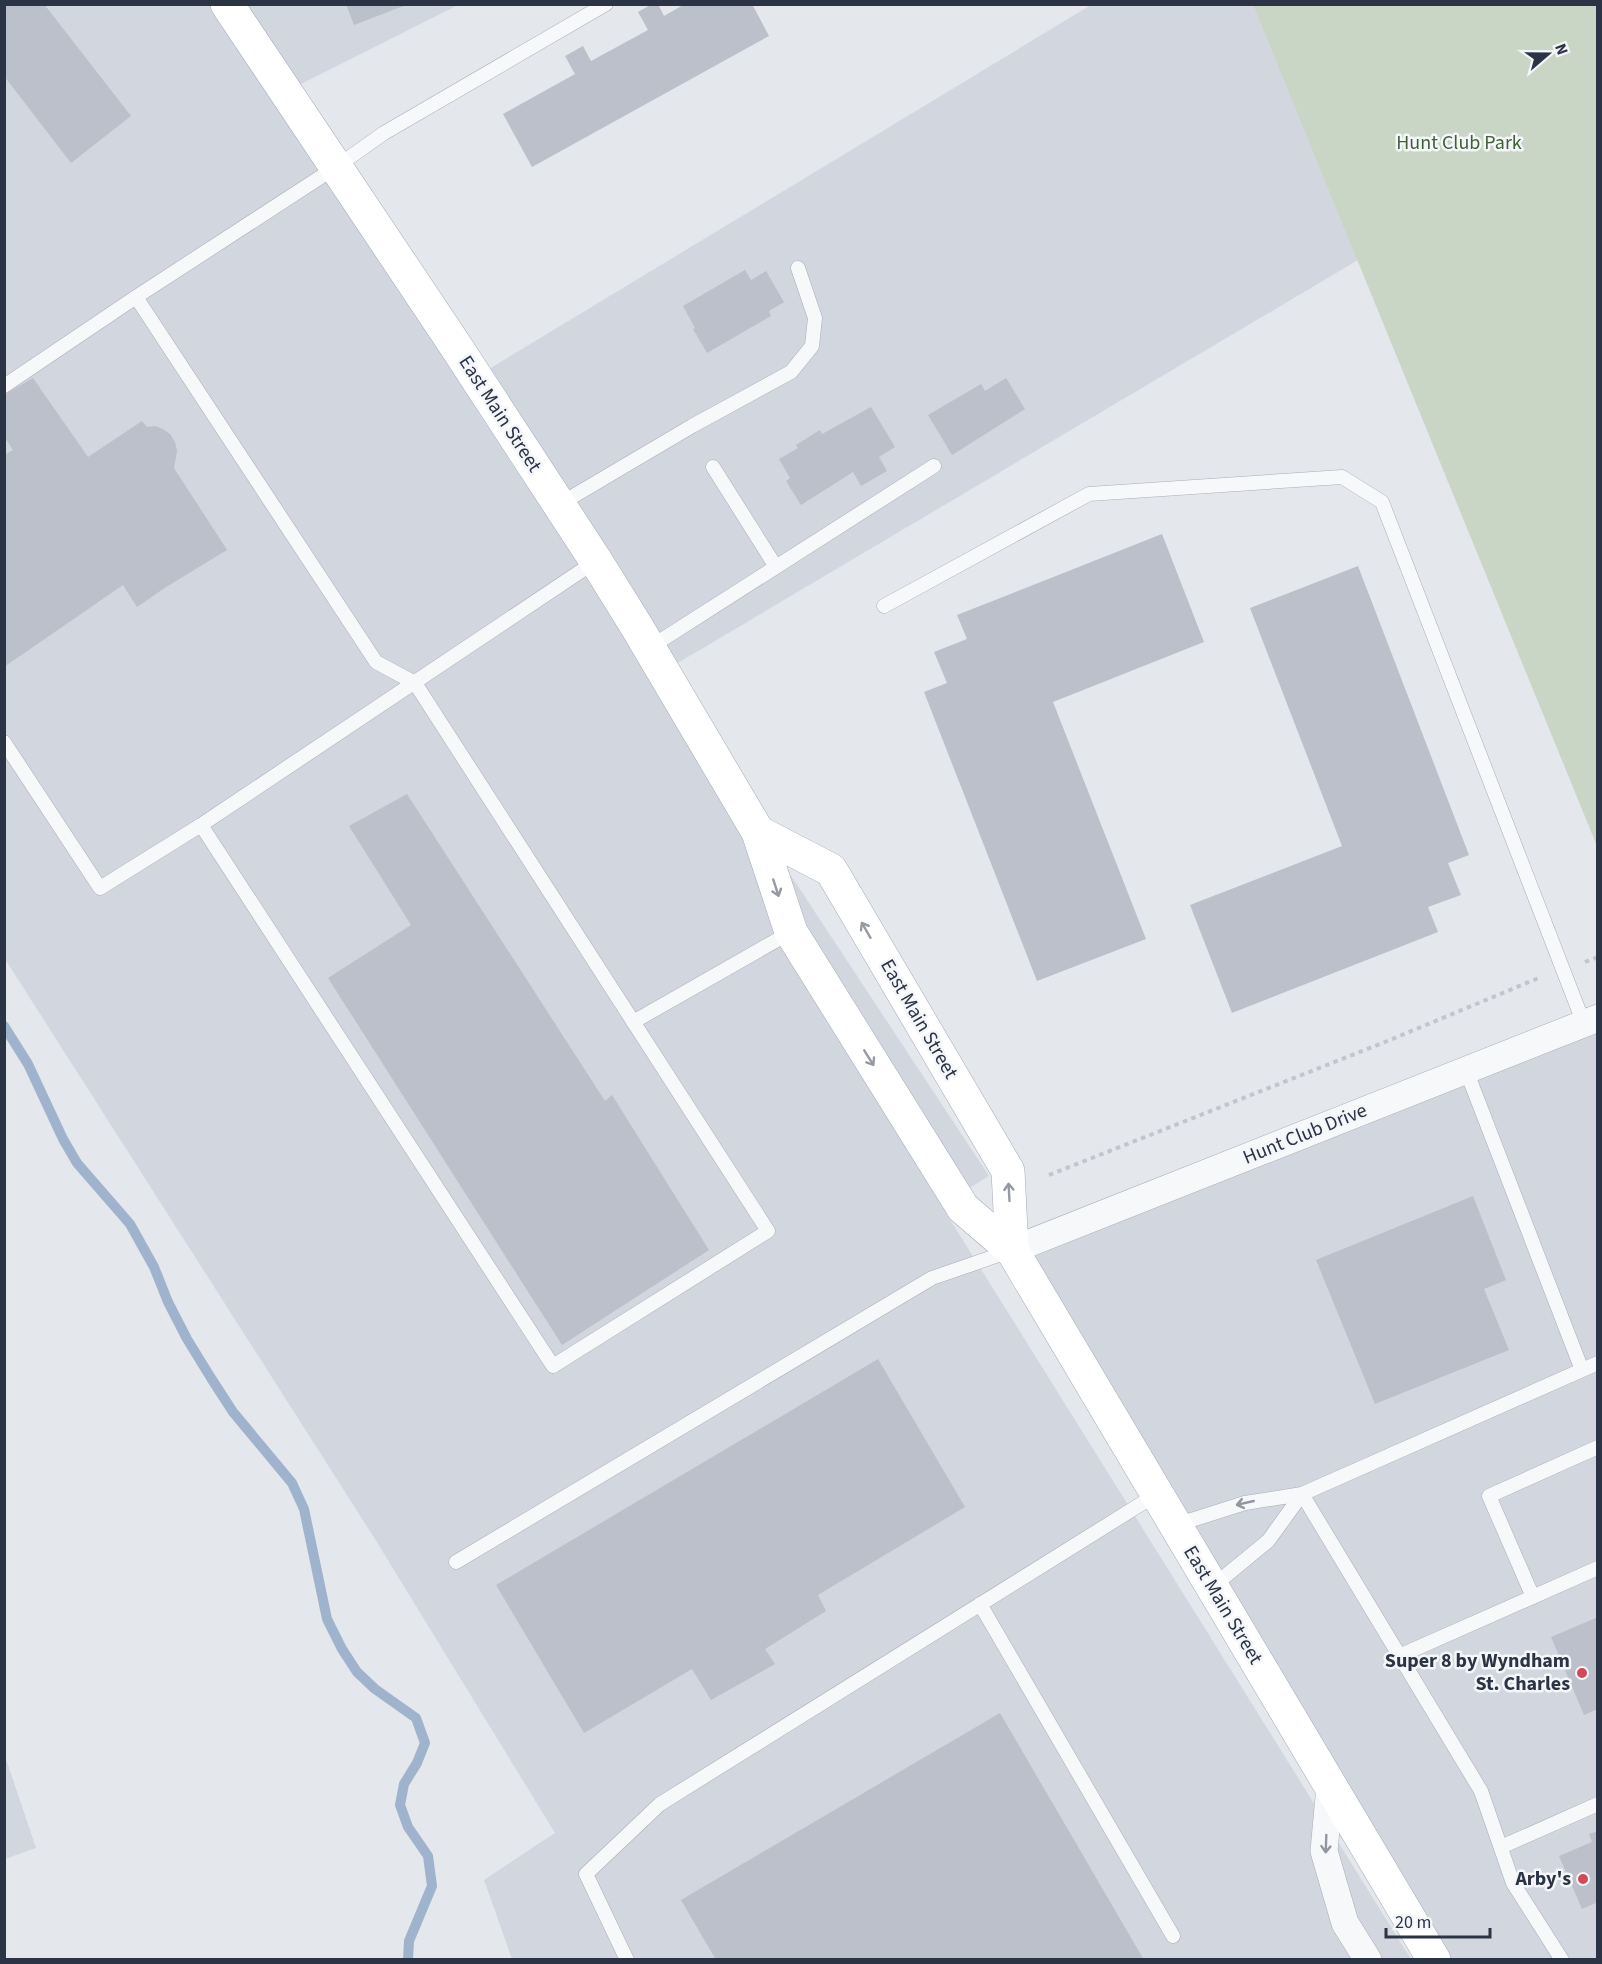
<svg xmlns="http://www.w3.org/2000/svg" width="1602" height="1964" viewBox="0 0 1602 1964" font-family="'Source Sans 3',sans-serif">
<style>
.built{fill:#d2d6de}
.green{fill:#c9d6c5}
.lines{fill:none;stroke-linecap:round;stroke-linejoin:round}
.stream{stroke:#9fb4cc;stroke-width:10}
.building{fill:#bbc0ca}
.lane-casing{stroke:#a9aeb7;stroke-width:15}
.street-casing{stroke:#a9aeb7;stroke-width:28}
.primary-casing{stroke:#a3abb8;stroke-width:34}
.path{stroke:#c2c5cb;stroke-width:4;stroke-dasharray:4.5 4.5;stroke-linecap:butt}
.lane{stroke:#f7f8fa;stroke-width:14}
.street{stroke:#f7f8fa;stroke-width:27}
.primary{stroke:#fff;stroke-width:33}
.oneway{stroke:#959aa2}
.oneway2{stroke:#9196a0}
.poi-dot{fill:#d1495b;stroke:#f4f6f9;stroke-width:2}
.labels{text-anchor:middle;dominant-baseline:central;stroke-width:5;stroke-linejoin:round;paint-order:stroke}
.park-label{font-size:20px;fill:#3f6138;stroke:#f4f6f9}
.street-label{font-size:20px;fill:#2b3445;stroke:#f4f6f9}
.poi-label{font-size:20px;font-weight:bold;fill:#2b3445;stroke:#f4f6f9;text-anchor:end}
</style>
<rect width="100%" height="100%" fill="#e4e7ec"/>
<path class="built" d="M5,5H215L271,87L989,1176L941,1205L1411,1959H512L484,1880L555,1833L375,1539L5,959Z
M240,5H458L295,87Z
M1091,5H1253L1358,260L671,667L484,372Z
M1597,1031V1959H1449L1030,1258Z
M4,1753L36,1848L5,1859H4Z"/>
<path class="green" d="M1253,5H1597V846Z"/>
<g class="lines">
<path class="stream" d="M4,1026L28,1064L63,1139L77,1163L130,1224L154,1267L168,1302L187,1339L211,1378L233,1412L292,1483L304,1509L327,1619L342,1649L357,1672L375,1689L416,1718L425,1743L417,1763L404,1784L400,1805L408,1827L428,1856L432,1886L409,1941L408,1960"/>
</g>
<path class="building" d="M9,4H44L131,116L71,163L4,76V8Z
M346,4H406V5L354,25Z
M652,4H658L664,16L685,4H752L769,36L532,167L503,114L575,74L565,56L583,46L591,61L648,30L638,12Z
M745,270L751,280L766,271L784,302L769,311L771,316L707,353L693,329L695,328L683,306Z
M33,378L88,457L142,421L147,427L155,426L163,429L170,434L175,442L177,451L174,468L227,550L166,587L137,607L123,585L4,667V455L13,450L4,436V395Z
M1006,378L1025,409L952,455L928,415L981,384L985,391Z
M871,407L895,447L879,457L887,471L861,486L853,472L801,505L786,481L790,478L779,459L798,448L796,445L820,430L822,434Z
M1162,534L1204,642L1053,702L1146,939L1037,981L924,692L947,683L934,652L967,639L957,615Z
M1358,566L1469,855L1448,863L1461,895L1428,907L1438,932L1232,1013L1190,905L1342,846L1250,608Z
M407,794L605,1101L612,1095L709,1250L562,1345L328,978L411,925L349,826Z
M1473,1196L1506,1280L1484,1289L1509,1350L1375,1404L1316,1260Z
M878,1359L965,1507L818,1595L826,1611L765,1649L775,1664L711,1700L692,1669L584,1733L496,1585Z
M1598,1617V1709L1584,1715L1551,1637Z
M1000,1713L1144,1960H716L681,1900Z
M1598,1831V1902L1582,1909L1559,1856L1592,1842L1589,1834Z"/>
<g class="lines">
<g class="lane-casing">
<path id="lane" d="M136,297L336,167L384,133L606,4
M4,386L136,297L376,662L415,683L768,1231L553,1366L201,825
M713,467L776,567
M560,504L692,426L791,372L812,346L815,318L798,268
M884,606L1089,494L1342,477L1382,502L1584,1024
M649,648L934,466
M4,742L100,888L201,825L596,561
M633,1022L791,932
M1466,1070L1582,1370
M1302,1494L1481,1791L1513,1883L1562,1960
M1176,1525L1245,1503L1302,1494L1598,1363
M456,1562L932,1278L1010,1251
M1212,1587L1268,1541L1302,1494
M1533,1597L1489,1496L1598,1447
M980,1604L1173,1936
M1399,1656L1598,1568
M1501,1847L1598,1804
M627,1960L586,1874L660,1804L1157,1494"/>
</g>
<g class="street-casing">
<path id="street" d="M1012,1250L1598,1018
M1330,1786L1324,1851L1345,1923L1368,1960"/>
</g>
<g class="primary-casing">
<path id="primary" d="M227,4L455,345L596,561L637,627L758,832L791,932L963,1208L1012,1250L1434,1960
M758,832L831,870L1008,1171L1012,1250"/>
</g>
<path class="path" d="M1585,962L1598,957
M1049,1175L1390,1040L1541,977"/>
<use href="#lane" class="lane"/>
<use href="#street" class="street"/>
<use href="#primary" class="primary"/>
</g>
<defs><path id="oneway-shaft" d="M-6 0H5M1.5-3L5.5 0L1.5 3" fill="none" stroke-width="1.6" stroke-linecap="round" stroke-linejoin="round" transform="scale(1.5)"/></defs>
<g class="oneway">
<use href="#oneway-shaft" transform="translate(776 888) rotate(72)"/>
<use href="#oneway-shaft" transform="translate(866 930) rotate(-120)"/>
<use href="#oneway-shaft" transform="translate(869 1058) rotate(58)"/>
<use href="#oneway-shaft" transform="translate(1009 1192) rotate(-93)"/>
</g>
<g class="oneway2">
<use href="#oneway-shaft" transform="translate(1245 1503) rotate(167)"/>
<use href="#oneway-shaft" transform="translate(1326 1844) rotate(92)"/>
</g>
<g class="poi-dot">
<circle cx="1582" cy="1673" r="6"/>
<circle cx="1583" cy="1879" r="6"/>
</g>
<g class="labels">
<g class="park-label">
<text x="1459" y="143">Hunt Club Park</text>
</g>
<g class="street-label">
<text transform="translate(500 414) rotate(57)">East Main Street</text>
<text transform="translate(919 1019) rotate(60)">East Main Street</text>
<text transform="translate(1305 1134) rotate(-22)">Hunt Club Drive</text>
<text transform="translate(1223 1605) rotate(59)">East Main Street</text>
</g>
<g class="poi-label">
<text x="1570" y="1661">Super 8 by Wyndham<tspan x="1570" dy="23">St. Charles</tspan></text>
<text x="1571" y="1879">Arby's</text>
</g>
</g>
<rect width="1602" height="1964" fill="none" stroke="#2b3445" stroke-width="12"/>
<g transform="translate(1548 54) rotate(70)" stroke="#f4f6f9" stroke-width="4.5" paint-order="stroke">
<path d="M0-4.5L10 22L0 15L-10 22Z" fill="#2b3445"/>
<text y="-9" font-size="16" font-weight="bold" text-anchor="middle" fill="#2b3445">N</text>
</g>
<path d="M1386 1928v9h104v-9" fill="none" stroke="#2b3445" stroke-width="3"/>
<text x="1395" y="1928" font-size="18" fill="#2b3445" stroke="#f4f6f9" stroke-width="4.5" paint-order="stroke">20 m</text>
</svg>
